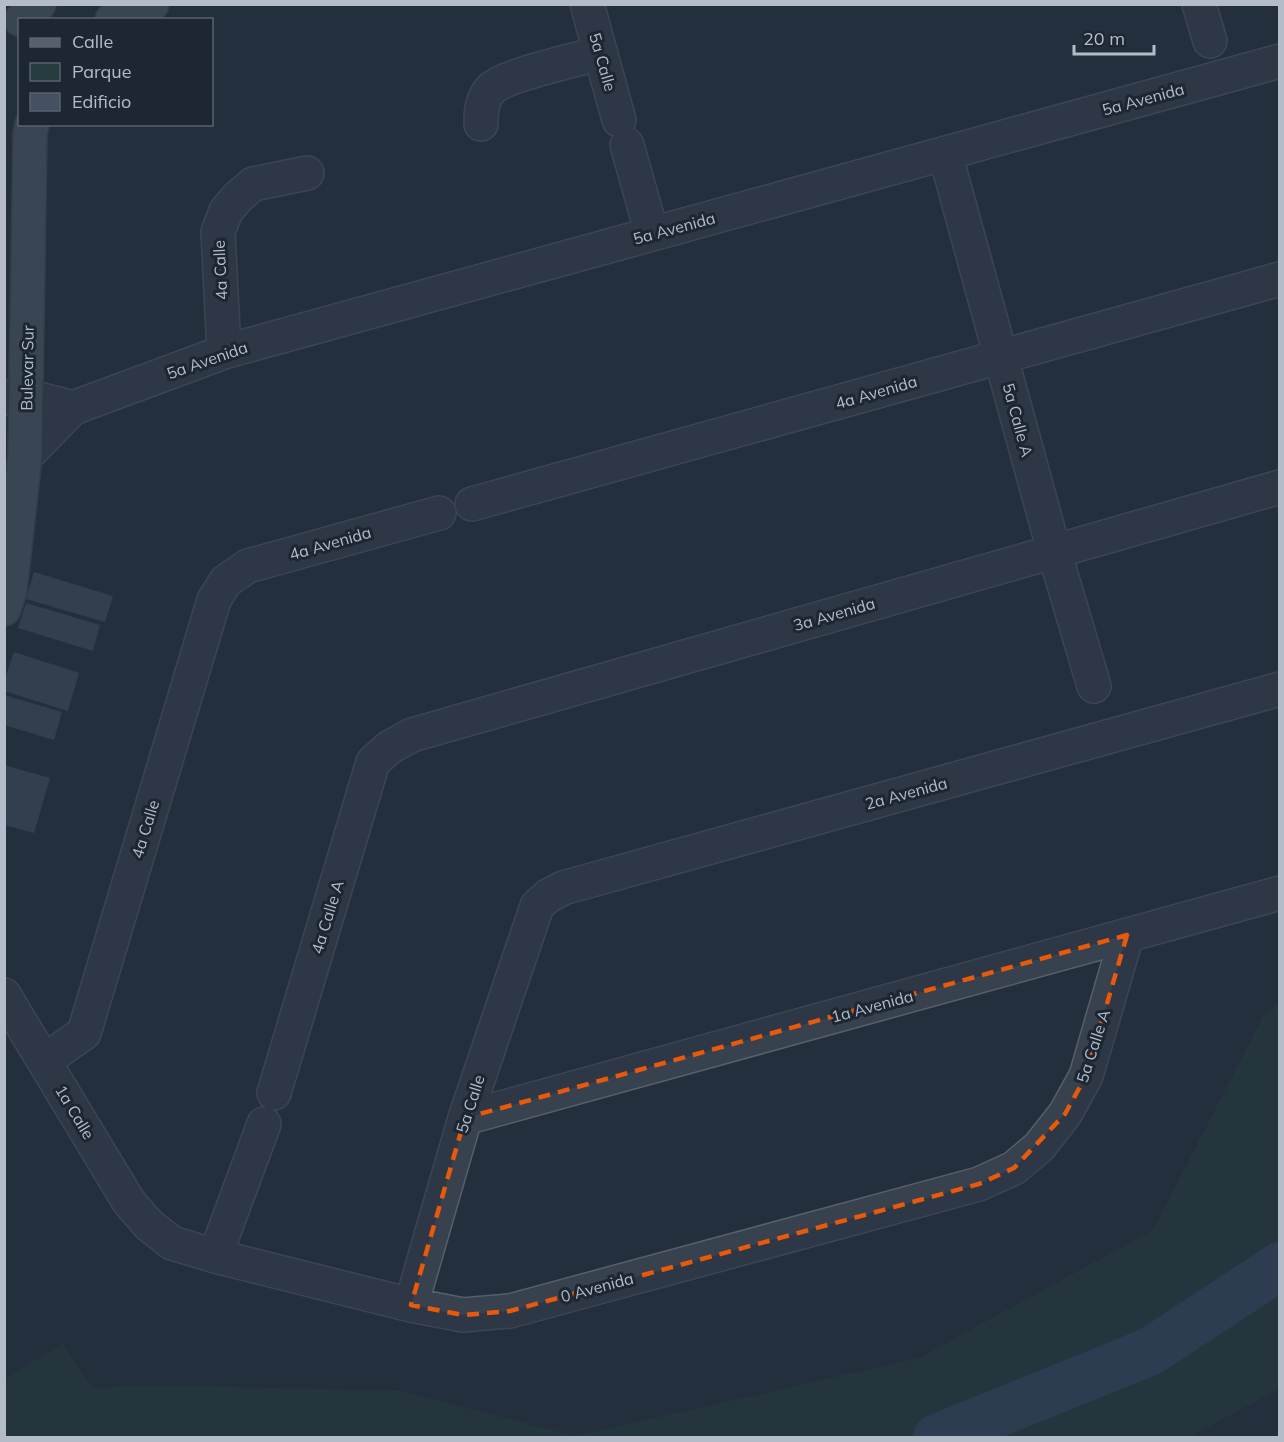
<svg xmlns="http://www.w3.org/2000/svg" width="1284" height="1442" viewBox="0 0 1284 1442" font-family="Mulish,sans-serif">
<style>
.green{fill:#263c3f}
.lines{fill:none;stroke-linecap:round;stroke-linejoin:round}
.river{stroke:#394c67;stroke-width:48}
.building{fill:#455162}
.minor-casing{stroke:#565f6c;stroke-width:36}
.major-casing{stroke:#414a57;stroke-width:36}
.minor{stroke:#38414e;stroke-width:33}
.major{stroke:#56606e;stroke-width:33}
.marked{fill:none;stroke:#e8590c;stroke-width:4.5;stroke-dasharray:12 8;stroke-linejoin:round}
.labels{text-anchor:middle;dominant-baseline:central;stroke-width:6;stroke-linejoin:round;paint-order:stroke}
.street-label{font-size:16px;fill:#b4bcc9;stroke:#1d2633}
</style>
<rect width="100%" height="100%" fill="#242f3e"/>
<path class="green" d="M1279,1003V1389L1189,1437H5V1379L63,1343L92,1388L146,1385L400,1391L575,1436L919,1358L1153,1230L1263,1017Z"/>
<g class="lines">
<path class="river" d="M937,1438L1151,1351L1280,1266"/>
</g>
<path class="building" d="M34,572L113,596L105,622L26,599Z
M26,603L100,625L93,651L18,628Z
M14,652L79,673L68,711L4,691V681Z
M4,695L62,712L54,740L4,725Z
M4,765L50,778L34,833L4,825Z"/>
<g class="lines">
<g class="minor-casing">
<path id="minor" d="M587,4L619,120
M1199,4L1210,41
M481,124C481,111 482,99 491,89C507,74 577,60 601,53
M627,145L652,234
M945,153L1054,551L1094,686
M224,352L218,232L226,211L238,197L253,184L307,173
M4,398L27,396L73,408
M25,457L73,408L224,352L1280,61
M472,504L1280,279
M4,995L129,1202L149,1225L172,1243L215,1256L411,1305L463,1315L510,1311L979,1184L1014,1168L1039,1147L1065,1114L1086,1076L1127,935
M44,1061L84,1033L214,600L226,581L248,566L439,513
M274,1093L373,762L390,747L412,735L1280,487
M465,1118L1280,893
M215,1256L264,1124
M411,1305L465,1118L537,906L548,896L563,888L1280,689"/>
</g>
<g class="major-casing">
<path id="major" d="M21,20L39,4
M112,20L125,13L152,4
M4,609L10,590L25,457L30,134L32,124"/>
</g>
<use href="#minor" class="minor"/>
<use href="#major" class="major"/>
</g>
<path d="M0 0H1284V1442H0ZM1127,935L1086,1076L1065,1114L1014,1168L979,1184L510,1311L463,1315L411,1305L465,1118Z" fill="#242f3e" fill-opacity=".55" fill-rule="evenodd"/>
<path class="marked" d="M1127,935L1086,1076L1065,1114L1014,1168L979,1184L510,1311L463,1315L411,1305L465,1118Z"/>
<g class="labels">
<g class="street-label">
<text transform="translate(603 62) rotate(74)">5a Calle</text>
<text transform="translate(1143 99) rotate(-15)">5a Avenida</text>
<text transform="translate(674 228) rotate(-15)">5a Avenida</text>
<text transform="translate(220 270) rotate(-93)">4a Calle</text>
<text transform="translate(207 360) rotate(-19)">5a Avenida</text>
<text transform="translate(27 368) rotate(-89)">Bulevar Sur</text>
<text transform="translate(876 392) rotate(-16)">4a Avenida</text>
<text transform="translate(1018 420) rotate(75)">5a Calle A</text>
<text transform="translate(330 543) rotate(-16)">4a Avenida</text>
<text transform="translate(834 614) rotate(-16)">3a Avenida</text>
<text transform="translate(906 793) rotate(-15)">2a Avenida</text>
<text transform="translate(145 829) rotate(-73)">4a Calle</text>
<text transform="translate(327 917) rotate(-73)">4a Calle A</text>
<text transform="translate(872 1006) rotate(-15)">1a Avenida</text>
<text transform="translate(1093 1046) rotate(-72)">5a Calle A</text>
<text transform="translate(470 1104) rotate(-72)">5a Calle</text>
<text transform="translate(75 1112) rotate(59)">1a Calle</text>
<text transform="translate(597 1287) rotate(-15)">0 Avenida</text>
</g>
</g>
<rect width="1284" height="1442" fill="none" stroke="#b4bcc9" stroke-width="12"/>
<rect x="18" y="18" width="195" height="108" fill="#1d2633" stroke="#59626f" stroke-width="1.5"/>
<rect x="30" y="38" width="30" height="9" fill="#56606e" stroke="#59626f" stroke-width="1.5"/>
<text x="72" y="48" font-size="18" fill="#b4bcc9">Calle</text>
<rect x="30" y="63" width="30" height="18" fill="#263c3f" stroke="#59626f" stroke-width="1.5"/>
<text x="72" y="78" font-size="18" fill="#b4bcc9">Parque</text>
<rect x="30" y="93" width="30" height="18" fill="#455162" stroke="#59626f" stroke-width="1.5"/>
<text x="72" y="108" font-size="18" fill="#b4bcc9">Edificio</text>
<path d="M1074 45v9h80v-9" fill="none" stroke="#b4bcc9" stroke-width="3"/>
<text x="1083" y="45" font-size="18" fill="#b4bcc9" stroke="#1d2633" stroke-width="4.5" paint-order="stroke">20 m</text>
</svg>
